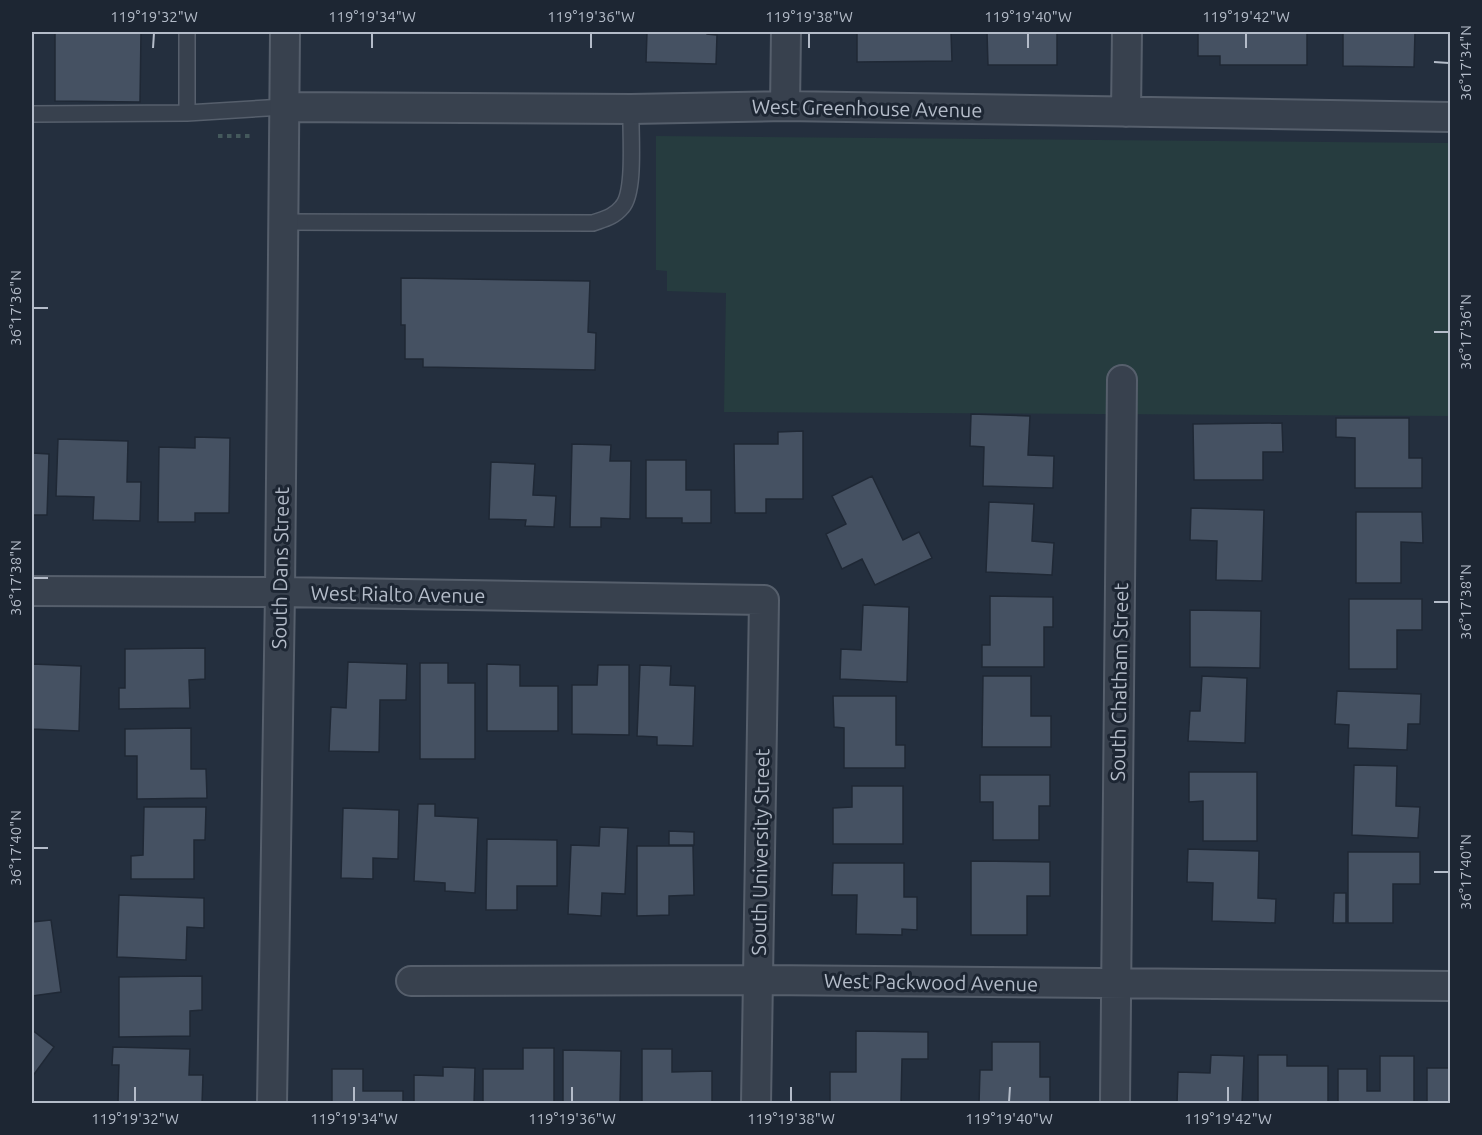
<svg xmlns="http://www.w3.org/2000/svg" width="1482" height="1135" viewBox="0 0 1482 1135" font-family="Ubuntu,sans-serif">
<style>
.green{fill:#263c3f}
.building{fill:#455162;stroke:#1f2835;stroke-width:1.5}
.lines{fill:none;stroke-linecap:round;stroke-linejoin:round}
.lane-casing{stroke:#565f6c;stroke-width:18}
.street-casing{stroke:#565f6c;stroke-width:32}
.path{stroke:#44595c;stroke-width:4;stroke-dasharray:4.5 4.5;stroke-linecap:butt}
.lane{stroke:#38414e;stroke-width:15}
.street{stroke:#38414e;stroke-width:28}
.ticks{fill:none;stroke:#b4bcc9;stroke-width:2}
.labels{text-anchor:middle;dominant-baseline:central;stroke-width:6;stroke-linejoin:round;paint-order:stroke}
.street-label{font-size:20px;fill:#b4bcc9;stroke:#1d2633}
.neatline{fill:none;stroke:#b4bcc9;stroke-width:2}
.ticks-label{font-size:15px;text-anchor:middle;fill:#b4bcc9}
</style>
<rect width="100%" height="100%" fill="#242f3e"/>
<path class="green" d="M656,136L1450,143V416L724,412L726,293L667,291V271L656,270Z"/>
<path class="building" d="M55,32H141L140,102L55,101Z
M647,32H707V34L717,35L716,64L646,62Z
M857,32H951L952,61L857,62Z
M987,32H1057V65H988Z
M1198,32H1307V65H1220V56H1198Z
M1343,32H1415L1414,67L1343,66Z
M401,278L590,281L588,332L596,333L595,370L423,367V359H405V325H401Z
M971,414L1030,416L1028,455L1054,456L1053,488L983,486L984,447L970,446Z
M1336,418H1409V458H1422V488H1355V438L1336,437Z
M1282,423L1283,452H1263V480H1194L1193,424Z
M803,431V499H766V513H735L734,444H778V432Z
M195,437L230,438L229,513H195V522H158L159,447L195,448Z
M58,439L128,441L127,482H141L140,521L93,520L94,497L56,496Z
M572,444L611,445L610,461H631L630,519L601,518V527H570Z
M32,453L49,454L47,515H32Z
M646,460H686V490H711V523H682V518H646Z
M491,462L535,464L533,495L556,496L554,527L525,526L526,520L489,519Z
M872,476L903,540L919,532L932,558L875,585L862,559L842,569L826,534L846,524L832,496Z
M989,502L1034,504L1032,541L1054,543L1052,575L986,572Z
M1191,508L1264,510L1262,581L1216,580L1217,541L1190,540Z
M1356,512H1422L1423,543L1401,542V583H1356Z
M990,596L1053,597V627H1044V667H982V645H990Z
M1349,599H1422V630H1397V669H1349Z
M863,605L909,607L907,682L840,679L841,649L861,650Z
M1190,610L1261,611L1260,668L1190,667Z
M205,648V679L189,680L190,708L119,709V688H125V649Z
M348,662L407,664L406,700H380L379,752L329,751L331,707L346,708Z
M420,663H448V683H475V759H420Z
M32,664L81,666L79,731L32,729Z
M487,664L520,665V686H558V731H487Z
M598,665H629V735L572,734V685H597Z
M640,665L671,666L670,685L695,686L693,746L657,745V737L637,736Z
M983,676H1031V716H1051V747H982Z
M1202,676L1247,678L1245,743L1188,741L1190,711H1200Z
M1337,691L1421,694L1420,724H1408L1407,750L1348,748L1349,725L1335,724Z
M833,696H896V745H905V768H844V728L834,727Z
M191,728V769H206L207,798L137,799V756H125V729Z
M1354,765L1397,766L1396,806L1420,807L1418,838L1352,835Z
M1189,772H1257V841H1203V801L1189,802Z
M980,775H1050V806H1039V840H993V802H980Z
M852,786H903V844H833V808L852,807Z
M418,804H435V816L478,818L475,893L445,891V883L414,881Z
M144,807H206L205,840H194V879H131V856L143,855Z
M343,808L399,810L398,859L373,858V879L341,878Z
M600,827L628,828L625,894L602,893L601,916L568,914L571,845L599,846Z
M669,831L694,832V845H669Z
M487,839L557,840V886H517V910H486Z
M637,846H693L694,895L669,896V915L637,916Z
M1188,849L1259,851L1258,898L1276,899L1275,923L1212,921L1213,883L1187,882Z
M1348,852H1420V884H1393V923H1348Z
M971,861L1050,862V896H1027V935H971Z
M833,863H904V897H917V930L902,929V935L856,934L857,895H832Z
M1334,893H1346V923H1333Z
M119,895L204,898V928L187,927L186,960L117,957Z
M51,920L61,992L32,996V922Z
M202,976V1010L190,1011V1036L119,1037V977Z
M32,1030L54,1047L32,1077Z
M856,1031L928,1032V1059H902L901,1103L830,1102V1072H856Z
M992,1042H1040V1077H1050V1104H979L980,1070H992Z
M113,1047L190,1049L189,1075H203L202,1104H118L119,1065H112Z
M523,1048H554V1104H483V1069H523Z
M642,1049H672V1072L712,1071V1104H642Z
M563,1050L621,1051L620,1104H563Z
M1211,1055L1244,1056L1242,1104H1177L1178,1072L1210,1073Z
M1258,1055H1287V1066H1328V1104H1258Z
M1380,1056H1414V1104H1338V1069H1367V1091H1380Z
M443,1067L475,1068L474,1104H414V1075L443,1076Z
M1427,1068H1450V1104H1427Z
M332,1069H363V1091H403V1104H332Z"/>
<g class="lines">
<g class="lane-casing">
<path id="lane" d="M187,32V113L284,107
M32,114L187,113
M284,222L593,223C604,219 614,217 622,207C636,192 630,131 631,109"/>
</g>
<g class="street-casing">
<path id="street" d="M785,106L786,32
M284,107L631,109L785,106L1450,117
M1126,112L1127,32
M32,591L280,592L764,600L756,1104
M411,981L758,980L1450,986
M272,1104L280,592L285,32
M1115,1104L1122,380"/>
</g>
<path class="path" d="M218,136H251"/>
<use href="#lane" class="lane"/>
<use href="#street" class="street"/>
</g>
<path class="ticks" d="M153,48L154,33M372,48V33M591,48V33M809,48V33M1028,48V33M1246,48V33M1434,62L1449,63M33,308H48M1434,332H1449M33,578H48M1434,602H1449M33,848H48M1434,872H1449M135,1102V1087M354,1102V1087M572,1102V1087M791,1102V1087M1009,1102L1010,1087M1228,1102V1087"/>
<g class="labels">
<g class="street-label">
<text transform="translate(867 108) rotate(1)">West Greenhouse Avenue</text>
<text transform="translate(280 568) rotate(-89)">South Dans Street</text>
<text transform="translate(398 594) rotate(1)">West Rialto Avenue</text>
<text transform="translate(1119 682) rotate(-89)">South Chatham Street</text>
<text transform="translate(760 852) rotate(-89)">South University Street</text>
<text transform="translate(931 982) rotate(1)">West Packwood Avenue</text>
</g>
</g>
<rect width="1482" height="1135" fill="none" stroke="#1d2633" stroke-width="66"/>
<rect x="33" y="33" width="1416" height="1069" class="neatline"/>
<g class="ticks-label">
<text x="154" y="22">119°19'32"W</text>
<text x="372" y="22">119°19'34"W</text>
<text x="591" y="22">119°19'36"W</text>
<text x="809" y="22">119°19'38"W</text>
<text x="1028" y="22">119°19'40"W</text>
<text x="1246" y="22">119°19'42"W</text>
<text transform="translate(1466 63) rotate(-90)" y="5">36°17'34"N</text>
<text transform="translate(16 308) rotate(-90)" y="5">36°17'36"N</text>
<text transform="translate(1466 332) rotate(-90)" y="5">36°17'36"N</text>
<text transform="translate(16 578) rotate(-90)" y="5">36°17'38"N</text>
<text transform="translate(1466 602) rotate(-90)" y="5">36°17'38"N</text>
<text transform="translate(16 848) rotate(-90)" y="5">36°17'40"N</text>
<text transform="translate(1466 872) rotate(-90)" y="5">36°17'40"N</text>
<text x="135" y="1124">119°19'32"W</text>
<text x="354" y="1124">119°19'34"W</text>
<text x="572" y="1124">119°19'36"W</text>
<text x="791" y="1124">119°19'38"W</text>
<text x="1009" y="1124">119°19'40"W</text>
<text x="1228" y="1124">119°19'42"W</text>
</g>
</svg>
